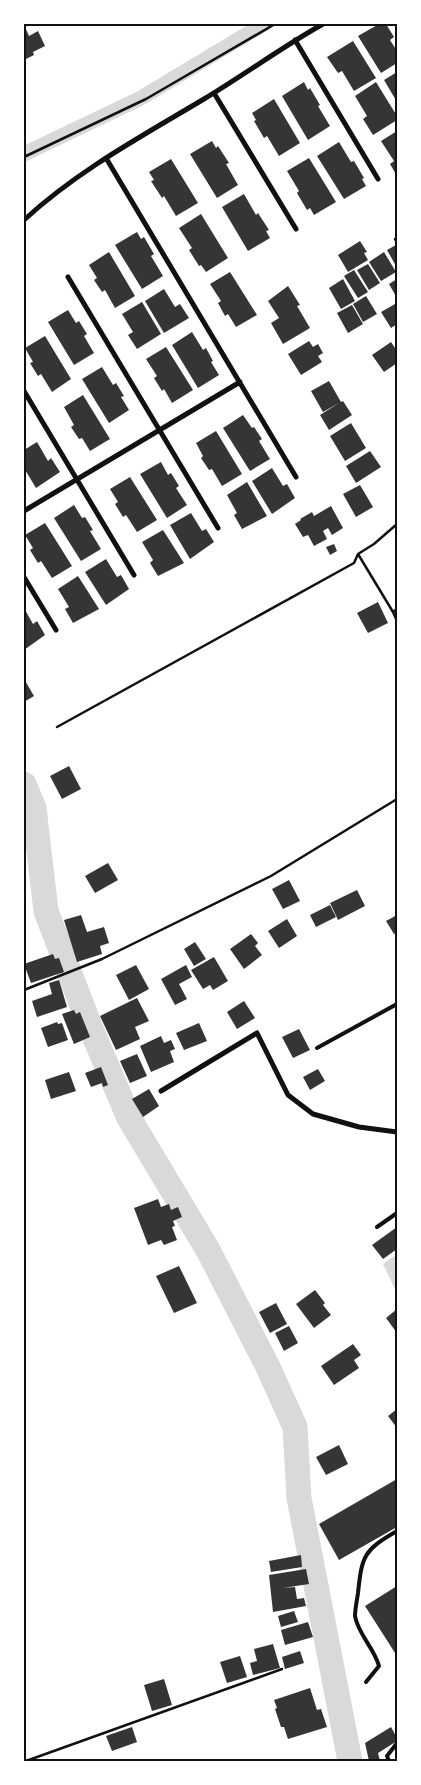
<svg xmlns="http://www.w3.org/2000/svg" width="421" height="1785" viewBox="0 0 421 1785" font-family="'Source Sans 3',sans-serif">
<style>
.water{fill:#d9d9d9}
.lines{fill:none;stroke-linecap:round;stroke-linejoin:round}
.canal{stroke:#d9d9d9;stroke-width:15}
.river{stroke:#d9d9d9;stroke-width:25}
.building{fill:#353535}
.path{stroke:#111;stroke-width:2.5}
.service{stroke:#111;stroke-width:4}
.minor{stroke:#111;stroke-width:5}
.neatline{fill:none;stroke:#111;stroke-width:2}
</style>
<rect width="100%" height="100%" fill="#fff"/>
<path class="water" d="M397,1254V1290L396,1291L383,1264Z"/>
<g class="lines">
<path class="canal" d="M24,154L141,98L264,24"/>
<path class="river" d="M24,784L34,808L46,911L91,1029L129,1118L208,1250L268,1367L295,1427L299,1498L350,1761"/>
</g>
<path class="building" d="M24,24H31L25,27L29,36L38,31L45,46L33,52L34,55L24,60Z
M379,24H386L394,37L390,40L397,51V63L381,73L358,36Z
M353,41L376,78L354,91L342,71L338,73L327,57Z
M397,72V102L384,80Z
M304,82L308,90L310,88L320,105L318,106L330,126L308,140L282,96Z
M376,82L397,116V120L373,135L363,119L367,116L355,96Z
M274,99L300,143L279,156L267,136L264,138L254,121L256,120L252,113Z
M397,131V176L390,164L394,161L381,141Z
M212,141L216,148L218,146L229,163L226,164L238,185L217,198L190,154Z
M339,142L351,162L354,161L364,178L362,179L366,186L344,199L317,156Z
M309,158L336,202L314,215L310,208L307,210L297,193L299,191L287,171Z
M171,159L198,203L176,216L164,196L162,198L151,181L154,180L149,172Z
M244,194L256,215L258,213L269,230L266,231L270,238L248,251L222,207Z
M201,214L228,258L206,272L201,265L199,266L189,250L192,248L179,228Z
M137,232L141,239L144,237L154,254L151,256L163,276L142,289L115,245Z
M360,241L367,252L364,253L368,260L348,272L338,255Z
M396,245L397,248V265L396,266L387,250Z
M109,252L135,296L115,308L105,290L102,292L94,280L97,278L89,265Z
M384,252L396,272L381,281L369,262Z
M368,264L380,283L369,290L357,270Z
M354,270L368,292L358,298L344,276Z
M230,272L257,315L236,327L228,314L225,316L218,303L221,301L210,284Z
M343,279L355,301L341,309L329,288Z
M397,279V298L389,284Z
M288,286L300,305L297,306L310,328L283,344L271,323L279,318L268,301Z
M164,289L175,307L180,304L189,318L164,333L145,301Z
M366,296L377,314L363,322L353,304Z
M142,302L161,334L137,349L128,335L133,332L122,314Z
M395,304L397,306V324L391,328L381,312Z
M352,305L363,324L348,333L337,313Z
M68,310L76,323L79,321L87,334L84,336L94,353L74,365L48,322Z
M192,332L203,350L206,348L213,361L211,362L219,375L198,388L172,345Z
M45,336L71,379L52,392L41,374L38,376L30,363L33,362L25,348Z
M309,341L313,347L318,344L323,353L318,356L322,362L301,375L288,354Z
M391,342L397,351V363L384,372L372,355Z
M166,347L193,390L172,403L164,389L162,391L154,378L157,376L146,359Z
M102,367L113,385L116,383L124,396L121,397L129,410L109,423L82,379Z
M329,381L341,402L343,401L352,415L329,430L320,415L339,403L323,412L311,391Z
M83,395L110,439L90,451L82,438L79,439L71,427L74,425L64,407Z
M243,415L252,428L254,427L262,439L259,441L270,459L250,471L223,428Z
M351,423L366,448L345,461L330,436Z
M216,431L242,474L222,486L212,469L209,470L201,458L203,456L196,443Z
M37,442L48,461L51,458L60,472L36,488L24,468V450Z
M370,451L381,467L356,483L346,466Z
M161,462L168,475L171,473L179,486L176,488L187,505L167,518L140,474Z
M272,468L283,486L287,484L295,498L272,514L252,481Z
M130,477L157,520L137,532L126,515L123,517L115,504L118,502L110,489Z
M247,482L267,516L242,529L234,515L237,513L227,495Z
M360,485L373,507L356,517L343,494Z
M74,505L82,518L85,517L93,530L90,531L101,549L81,561L54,518Z
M331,506L343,528L332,535L328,528L323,531L327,539L314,546L308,535L303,537L295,524L301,520L300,519L312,512L314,516Z
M191,513L202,531L206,529L214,542L190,559L170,525Z
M45,523L72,566L52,578L41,561L38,563L30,550L33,548L25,535Z
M163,530L184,563L158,576L150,563L153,560L142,542Z
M334,544L337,551L330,555L326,547Z
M106,559L117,577L121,575L129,589L106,605L85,572Z
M78,576L99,609L73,623L65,609L69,607L58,589Z
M378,602L388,623L368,633L357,613Z
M24,608L33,624L37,621L45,635L24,650Z
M24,679L34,696L24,702Z
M69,766L81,789L62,799L50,776Z
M108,863L118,880L95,893L85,876Z
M289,880L300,901L283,909L272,889Z
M357,890L365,906L338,920L330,903Z
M330,905L336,917L316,927L310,915Z
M81,915L87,932L104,927L109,943L100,946L102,954L77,962L64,920Z
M397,915V932L394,934L386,921Z
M287,919L297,936L279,948L268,931Z
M251,934L258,943L255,946L262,955L244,969L230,949Z
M195,942L206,959L194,966L184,949Z
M53,954L55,959L59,958L64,972L31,983L24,964Z
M214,957L228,981L213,990L210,985L203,989L191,970Z
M136,965L149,989L129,1000L116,975Z
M186,965L192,977L179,984L187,999L175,1005L161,979Z
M59,980L67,1007L37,1017L32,1001L52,994L49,983Z
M137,998L149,1021L135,1027L140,1039L116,1050L100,1016Z
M244,1001L255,1018L237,1029L227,1012Z
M74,1010L76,1014L80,1012L90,1037L74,1044L62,1014Z
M57,1022L58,1024L62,1023L68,1040L48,1047L41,1028Z
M199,1023L207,1041L184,1050L176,1033Z
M299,1029L310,1050L293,1058L282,1037Z
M161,1036L164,1043L171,1040L175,1049L170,1051L174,1062L151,1072L140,1046Z
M137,1054L147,1076L130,1083L120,1061Z
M101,1067L108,1085L103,1087L102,1083L91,1087L85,1073Z
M318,1069L325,1081L310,1090L303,1077Z
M69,1072L76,1091L51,1099L45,1080Z
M149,1089L159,1106L143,1117L132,1099Z
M158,1199L161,1207L169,1204L171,1210L178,1207L182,1217L173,1221L175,1226L172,1227L177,1240L164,1245L161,1240L148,1245L134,1208Z
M397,1227V1249L383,1259L372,1245Z
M179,1266L197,1303L174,1313L156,1276Z
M315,1290L325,1303L323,1305L331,1315L314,1328L296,1304Z
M276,1303L287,1324L270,1333L259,1312Z
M397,1309V1333L386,1318Z
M289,1326L298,1343L284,1351L275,1333Z
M353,1344L361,1355L354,1360L359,1368L334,1385L321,1366Z
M397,1409V1428L388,1416Z
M339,1445L348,1464L326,1475L316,1457Z
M397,1479V1527L339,1560L319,1524Z
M301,1555L302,1567L271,1572L269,1561Z
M306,1569L309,1584L283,1588L295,1587L297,1599L304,1598L306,1606L273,1612L269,1575Z
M397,1586V1656L365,1606Z
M294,1611L298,1622L281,1627L278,1616Z
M308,1622L313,1637L285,1645L281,1630Z
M273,1644L280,1668L253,1675L250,1663L257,1661L254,1649Z
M300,1651L304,1663L285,1669L282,1657Z
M240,1656L247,1677L227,1683L220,1662Z
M164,1679L172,1705L152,1711L144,1685Z
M310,1688L317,1710L321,1709L327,1727L288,1739L284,1727H281L275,1709L277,1708L274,1700Z
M132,1727L137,1742L112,1751L106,1736Z
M391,1727L397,1738V1741L378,1753L380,1761H369L365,1743Z"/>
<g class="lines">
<path class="path" d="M24,157L146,99L275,24
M397,238L395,239L397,243
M358,554L374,544L397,524
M397,609L393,612L397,621
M57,727L354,563L358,554L393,612
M24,990L102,959L271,876L397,799
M26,1761L282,1669"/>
<path class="service" d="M317,1048L397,1004
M377,1227L397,1213
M366,1682L379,1666C374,1648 358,1634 355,1616C355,1609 357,1600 358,1593C362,1555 364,1550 397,1531
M389,1761L387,1756L397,1743"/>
<path class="minor" d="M295,40L378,179
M214,93L296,229
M106,158L296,477
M24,220C77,171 142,136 204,99C244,75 282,47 323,24
M68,277L218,528
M24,391L134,575
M24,511L240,382
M24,577L56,630
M161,1091L257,1033L288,1095L313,1114L359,1127L397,1132"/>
</g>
<rect width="421" height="1785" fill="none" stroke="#ffffff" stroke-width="50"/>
<rect x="25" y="25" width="371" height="1735" class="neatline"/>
</svg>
